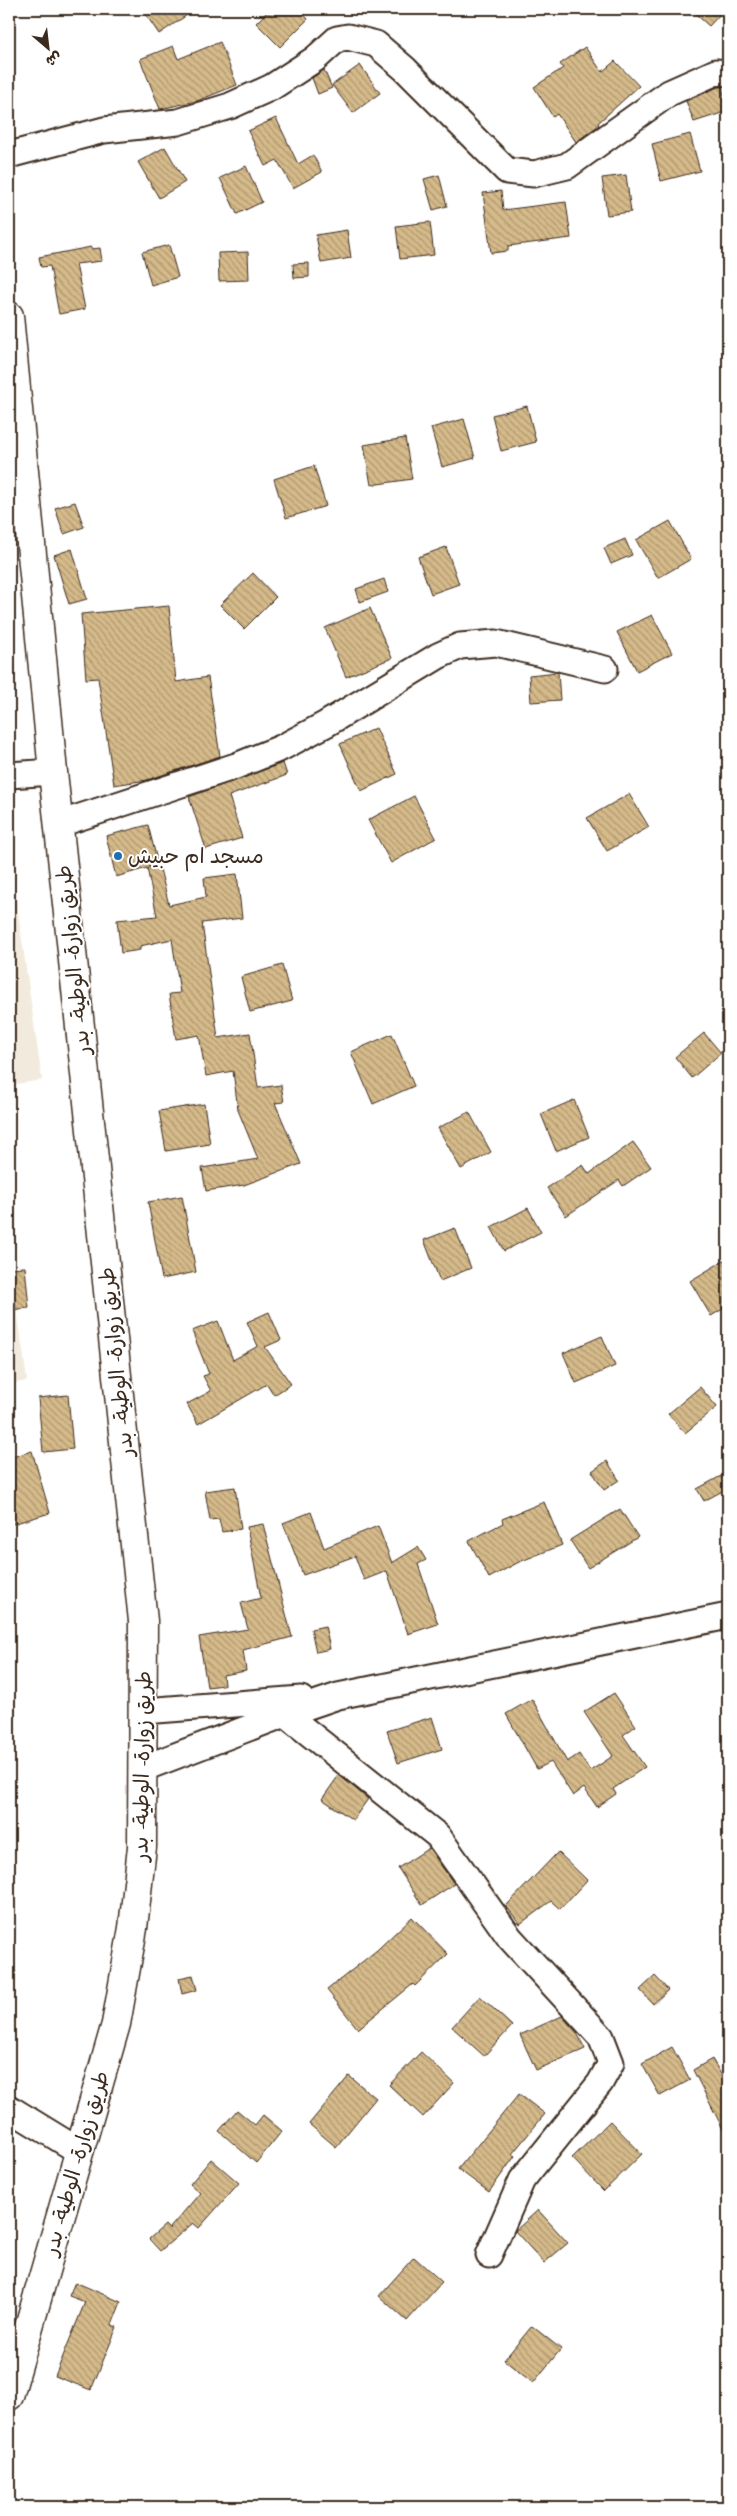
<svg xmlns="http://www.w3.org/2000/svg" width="737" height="2516" viewBox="0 0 737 2516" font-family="Caveat,'Playpen Sans Arabic',sans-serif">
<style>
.built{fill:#f2eadc}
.building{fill:url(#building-back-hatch);stroke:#3b2a1e}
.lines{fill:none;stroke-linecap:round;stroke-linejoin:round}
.minor-casing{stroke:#3b2a1e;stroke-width:29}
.highway-casing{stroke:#3b2a1e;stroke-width:31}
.minor{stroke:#fff;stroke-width:25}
.highway{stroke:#fff;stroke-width:28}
.poi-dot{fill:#1f6fb2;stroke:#fff;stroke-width:2}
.labels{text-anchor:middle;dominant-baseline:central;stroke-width:4;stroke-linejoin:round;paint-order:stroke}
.poi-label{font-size:21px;fill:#3b2a1e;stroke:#fff;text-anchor:start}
.street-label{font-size:21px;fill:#3b2a1e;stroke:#fff}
</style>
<defs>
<pattern id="building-back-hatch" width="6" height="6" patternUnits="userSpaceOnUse" patternTransform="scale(1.25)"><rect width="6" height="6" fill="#d5ba8a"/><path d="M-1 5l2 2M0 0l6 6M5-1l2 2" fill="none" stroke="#ae9770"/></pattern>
</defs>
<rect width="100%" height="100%" fill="#fff"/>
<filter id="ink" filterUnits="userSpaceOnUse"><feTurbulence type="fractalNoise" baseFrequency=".02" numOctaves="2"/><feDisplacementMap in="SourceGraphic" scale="10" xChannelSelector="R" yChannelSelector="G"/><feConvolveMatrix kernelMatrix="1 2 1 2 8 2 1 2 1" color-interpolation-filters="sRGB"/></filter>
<g filter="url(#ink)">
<path class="built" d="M9,849L42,1080L9,1085Z
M9,1250L27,1381L9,1384Z"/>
<path class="building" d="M142,9H196L159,34Z
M270,9H299L308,19L280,47L256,23Z
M690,9H725L709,26Z
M220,42L237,85L197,101L160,109L140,59L173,46L178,59Z
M585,47L602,72L615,61L639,86L598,123L599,125L576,142L557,114L553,117L534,87L563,68L560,64Z
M360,65L380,93L353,113L332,85Z
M324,70L332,88L318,94L312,78Z
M718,87H722L728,111L694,122L686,101Z
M276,118L298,164L313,155L322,172L293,188L277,160L265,166L248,131Z
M690,134L700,171L661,181L652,144Z
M165,147L185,182L159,198L138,162Z
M246,166L262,202L237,214L220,178Z
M439,175L447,206L433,210L424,179Z
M626,175L631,212L607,215L602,178Z
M501,191L503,210L566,202L571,238L508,246V251L491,253L483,193Z
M430,222L434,255L400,259L396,226Z
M347,230L351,258L321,263L316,235Z
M169,245L178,277L151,285L142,252Z
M91,247L92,249L100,248L102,261L76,264L85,309L59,314L50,266L41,267L39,257Z
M248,252L249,280L219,281L218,253Z
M309,263V277L294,278L293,264Z
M527,406L536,442L501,451L492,415Z
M464,419L475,458L442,467L431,428Z
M405,438L412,479L371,485L364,445Z
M314,466L326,506L286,518L274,479Z
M75,502L84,527L64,534L55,508Z
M670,521L691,559L658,578L636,540Z
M625,539L632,555L611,564L604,548Z
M446,547L459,584L431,594L418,557Z
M72,549L87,599L69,604L54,555Z
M253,573L276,597L244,629L220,605Z
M384,579L388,592L360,602L356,589Z
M169,606L176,682L208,677L220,756L147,780L114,785L98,678L86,679L81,614Z
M370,608L392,658L346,677L325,628Z
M652,615L672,653L637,671L617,632Z
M558,672L560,700L531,702L529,675Z
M376,728L397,774L361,791L340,744Z
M283,763L287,775L229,796L242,838L206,849L189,797Z
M629,794L649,827L607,851L587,818Z
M414,796L436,838L391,863L368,820Z
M148,825L158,864L148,867L159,865L169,905L206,897L204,878L237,874L242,918L202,923L218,1038L250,1033L258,1088L281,1085L284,1102L275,1103L301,1164L244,1185L206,1191L202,1168L258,1159L238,1110L233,1071L206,1076L199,1035L176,1039L169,994L180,993L172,939L140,946V950L121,953L117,920L157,916L147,868L116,877L106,836Z
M282,965L292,1001L250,1012L241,977Z
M704,1033L721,1053L692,1078L675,1057Z
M392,1034L414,1086L373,1104L351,1052Z
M574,1100L589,1137L556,1151L541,1114Z
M204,1104L210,1144L166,1151L159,1111Z
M469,1112L491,1152L461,1169L438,1128Z
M633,1142L651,1167L623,1186L619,1180L566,1216L547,1188L583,1165L589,1174Z
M182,1196L196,1272L162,1279L148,1202Z
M528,1208L541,1232L504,1251L491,1227Z
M455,1228L471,1268L440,1281L424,1240Z
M728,1258V1306L711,1316L690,1281Z
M25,1267L29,1308L9,1310V1268Z
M269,1312L281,1340L265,1347L291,1384L274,1395L267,1384L198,1424L187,1404L211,1391L203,1376L209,1374L192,1331L218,1321L233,1360L258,1346L247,1322Z
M602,1336L615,1366L576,1383L563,1353Z
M700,1387L717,1407L685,1433L668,1414Z
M68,1395L73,1449L43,1452L38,1398Z
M32,1451L50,1513L9,1525V1458Z
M607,1461L619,1480L604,1490L592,1471Z
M721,1476L728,1488L704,1501L697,1489Z
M235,1487L241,1529L222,1532L219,1519L210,1520L205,1491Z
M544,1502L562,1545L519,1562L489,1578L469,1541L503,1523L502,1519Z
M620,1509L638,1537L588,1568L570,1540Z
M311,1512L324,1548L378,1526L392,1563L418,1547L426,1560L418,1564L438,1624L408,1634L387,1571L364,1580L355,1556L303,1575L283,1523Z
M263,1524L292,1637L243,1650L246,1671L223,1675L224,1685L207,1687L199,1637L248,1629L241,1603L261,1598L247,1527Z
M325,1626L330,1649L316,1652L311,1629Z
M614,1693L636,1726L623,1735L645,1767L613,1789L616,1794L597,1807L584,1788L573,1796L551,1762L537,1769L506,1714L532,1699L567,1762L579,1754L590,1771L613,1756L584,1712Z
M432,1717L442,1749L398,1763L387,1731Z
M339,1775L368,1799L353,1820L322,1799Z
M429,1848L454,1884L422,1905L398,1868Z
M558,1852L587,1880L560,1909L551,1901L520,1924L506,1906Z
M412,1917L448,1954L415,1986L413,1984L358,2029L327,1990L377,1950Z
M193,1975L197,1990L182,1994L179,1978Z
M655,1976L668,1990L653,2004L640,1990Z
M480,1996L512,2026L484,2056L452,2027Z
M562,2016L577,2033L585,2049L536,2070L520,2035Z
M672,2047L690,2080L660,2096L642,2064Z
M421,2052L454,2083L423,2117L389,2085Z
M712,2059L728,2086V2139L693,2070Z
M349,2076L376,2098L336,2147L309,2124Z
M519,2094L545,2114L512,2154L515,2156L489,2192L458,2169Z
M237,2110L255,2125L263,2115L282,2131L256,2163L219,2131Z
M610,2121L642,2154L604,2191L572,2158Z
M211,2159L239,2183L199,2228L193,2223L160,2251L149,2239L165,2225L169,2229L200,2193L190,2184Z
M538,2210L568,2243L544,2263L515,2231Z
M414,2257L442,2282L407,2321L379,2296Z
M75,2282L121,2302L112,2325L117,2327L91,2390L55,2376L85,2302L69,2296Z
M532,2326L561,2349L533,2383L504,2360Z"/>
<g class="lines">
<g class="minor-casing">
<path id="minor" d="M9,155L104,130L178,122L230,106L272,87L315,59L337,39L348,37L376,44L405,69L507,171L534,174L567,166L669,93L716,72L728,73
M9,775L53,772
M59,824L236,766L281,748L326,724L438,656L460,646L496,643L605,669
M144,1711L301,1699
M285,1714L438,1836L510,1938L601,2037L611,2063L600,2083L522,2180L489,2255
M144,1768L285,1714L338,1696L728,1616
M9,2108L79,2151"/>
</g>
<g class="highway-casing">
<path id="highway" d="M9,316L53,772L143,1621L142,1847L133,1928L116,2024L9,2396"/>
</g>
<use href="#minor" class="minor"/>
<use href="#highway" class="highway"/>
</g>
</g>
<circle class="poi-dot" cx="118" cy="856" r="5"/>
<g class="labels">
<g class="poi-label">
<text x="128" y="856">مسجد ام حبيش</text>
</g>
<g class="street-label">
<text transform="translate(73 960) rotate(-96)">طريق زوارة- الوطية- بدر</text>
<text transform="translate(116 1362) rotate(-96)">طريق زوارة- الوطية- بدر</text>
<text transform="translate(142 1766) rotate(-89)">طريق زوارة- الوطية- بدر</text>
<text transform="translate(76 2163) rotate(-74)">طريق زوارة- الوطية- بدر</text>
</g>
</g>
<rect width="737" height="2516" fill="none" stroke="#fff" stroke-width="30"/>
<rect x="15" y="15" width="707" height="2486" fill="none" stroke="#3b2a1e" stroke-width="2" filter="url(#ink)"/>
<g transform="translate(48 48) rotate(152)" stroke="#ffffff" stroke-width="4" paint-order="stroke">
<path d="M0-4L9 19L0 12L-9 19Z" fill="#3b2a1e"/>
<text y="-8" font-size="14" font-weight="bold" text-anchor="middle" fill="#3b2a1e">ش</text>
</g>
</svg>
